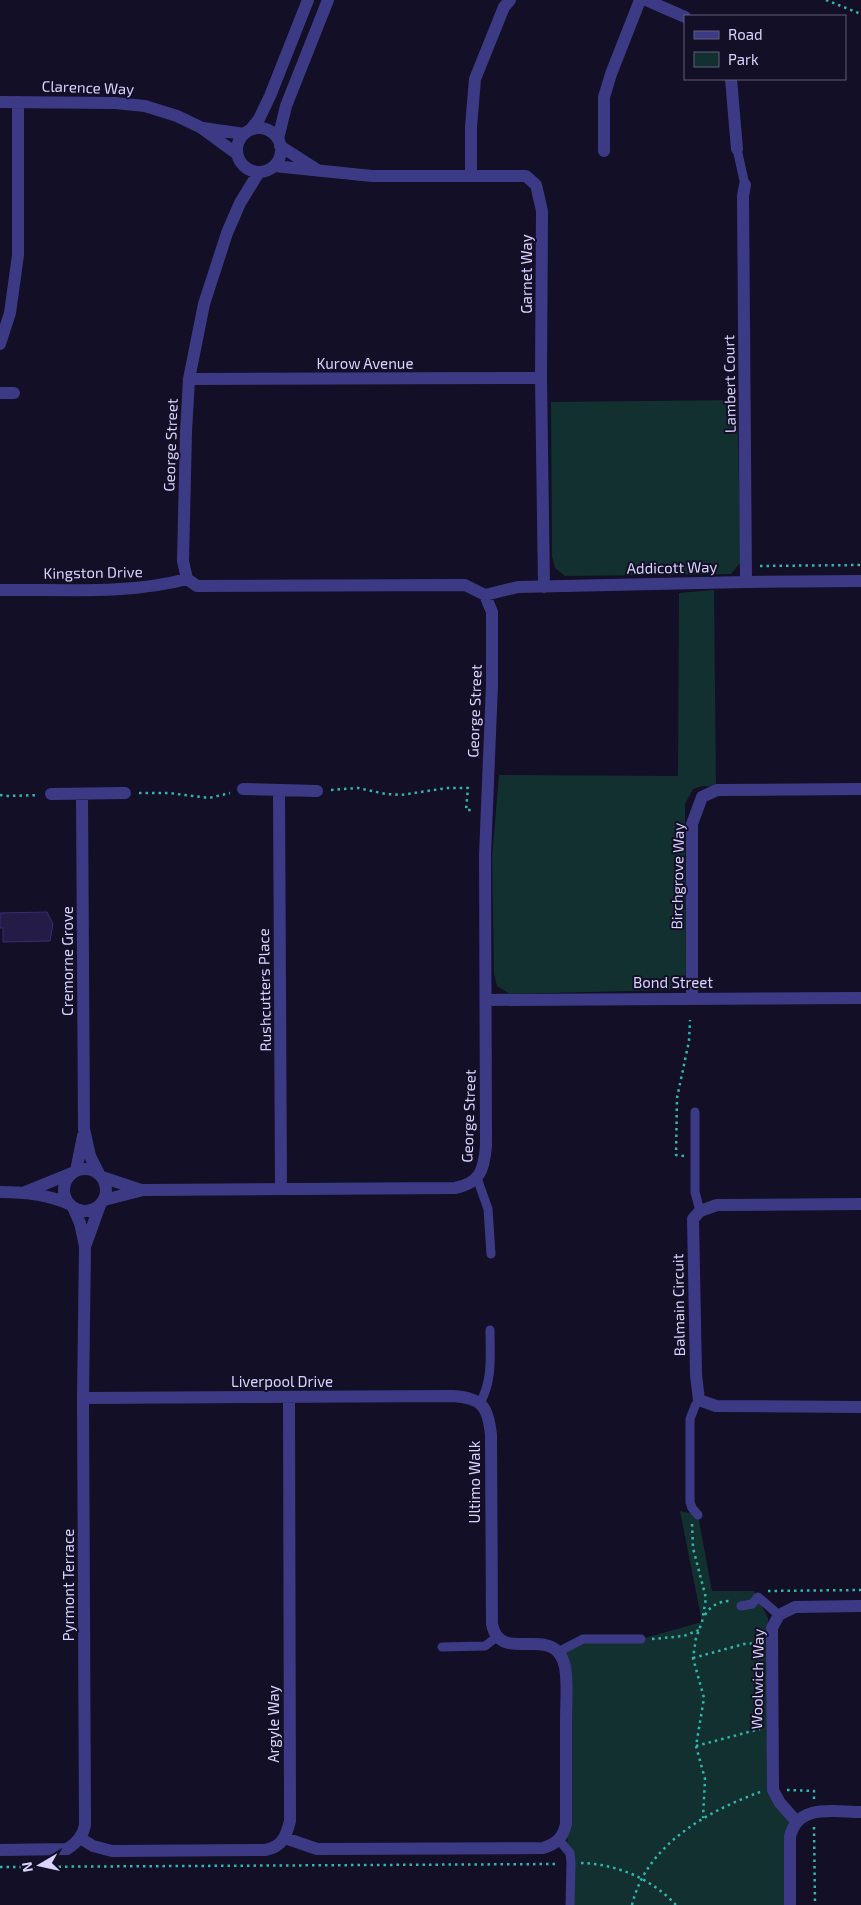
<svg xmlns="http://www.w3.org/2000/svg" width="861" height="1905" viewBox="0 0 861 1905" font-family="'Exo 2',sans-serif">
<style>
.green{fill:#12302f}
.building{fill:#241b47;stroke:#3b2d73}
.lines{fill:none;stroke-linecap:round;stroke-linejoin:round}
.path{stroke:#2fb8b0;stroke-width:2.5;stroke-dasharray:2.5 4;stroke-linecap:butt}
.lane{stroke:#3d3a85;stroke-width:9}
.street{stroke:#3d3a85;stroke-width:12}
.labels{text-anchor:middle;dominant-baseline:central;stroke-width:4;stroke-linejoin:round;paint-order:stroke}
.street-label{font-size:15px;fill:#d9d4ff;stroke:#130f26}
</style>
<rect width="100%" height="100%" fill="#130f26"/>
<path class="green" d="M737,400L741,562L731,574L565,576L555,568L552,556L551,402Z
M714,590L716,787L703,786L693,789L685,804L686,974L680,984L669,990L510,994L497,986L494,974L492,857L499,775L678,776L679,593Z
M680,1511L698,1515L712,1591H754L768,1618V1696L772,1781L796,1821L791,1905H568L566,1675L558,1652L583,1639H641L702,1622Z"/>
<path class="building" d="M47,912L53,924L50,941L3,942V928H0V913Z"/>
<g class="lines">
<path class="path" d="M826,0L861,14
M760,566L861,565
M331,790L358,788L386,794L401,795L447,788H468L466,810H473
M139,793H169L209,798L230,793
M0,795L8,796L39,795
M684,1156L676,1155L677,1098L689,1041L690,1020
M692,1524L693,1548L706,1598L702,1622L696,1638L693,1658L704,1698L696,1746L705,1779L703,1818
M768,1591L861,1590
M705,1615C711,1605 720,1601 731,1601
M652,1639L684,1636L699,1630
M693,1658L744,1644L759,1643
M696,1746L760,1729
M787,1790L814,1791V1799
M814,1827L815,1905
M581,1863C617,1864 652,1879 676,1905
M0,1867L558,1864
M632,1905C646,1845 706,1812 760,1792"/>
<path class="lane" d="M737,149L745,185
M695,1112V1192L700,1211
M477,1178L488,1209L491,1254
M480,1403C493,1380 490,1356 490,1330
M698,1515L692,1508L690,1502V1419L695,1406L699,1400
M741,1606L752,1604L758,1597L779,1615
M442,1647L485,1646L498,1636
M558,1652L583,1639H641
M559,1840L570,1853L571,1863L570,1905"/>
<path class="street" d="M646,0L685,17
M731,79L737,149
M0,102L115,103L145,106L177,116L200,127L237,154
M203,128L244,134
M237 150a22 22 0 1 1 44 0a22 22 0 1 1-44 0Z
M251,129L259,119L270,96L308,0
M278,139L286,106L328,0
M280,146L316,169
M604,151V97L611,74L640,0
M274,166L372,176H526L536,185L542,211L541,378L544,587
M471,175V127L475,79L504,7L510,0
M745,185L743,196L746,582
M0,344L10,313L18,255V102
M189,379L541,378
M0,393H14
M0,590C61,589 127,595 187,579
M485,595L518,587L746,582L861,581
M243,789L317,791
M279,790L281,1189
M51,794L125,793
M82,794L84,1129L90,1156L99,1174
M692,999V824L702,797L717,790L861,789
M486,1000L861,998
M64 1190a21 21 0 1 1 42 0a21 21 0 1 1-42 0Z
M76,1171L83,1136
M102,1177L141,1190
M0,1192C24,1192 47,1194 69,1204
M25,1192L72,1173
M104,1200L143,1190L455,1188C480,1183 484,1170 486,1146L485,855L492,685V612L485,595L465,585L197,586L187,579L183,561L186,432L189,379L204,304L227,233L240,203L259,172
M861,1204L717,1205L700,1211L693,1219L696,1375L699,1400L716,1406L861,1407
M86,1244L100,1205
M83,1398L453,1396C482,1398 488,1406 491,1435L492,1624C499,1661 542,1631 559,1653C562,1657 564,1662 565,1667C568,1684 566,1703 566,1721C566,1755 566,1790 566,1824C563,1838 556,1844 543,1848L317,1849L285,1838
M796,1821L780,1803L773,1790L772,1628L779,1615L795,1607L861,1606
M80,1838L93,1846L112,1851L265,1850C282,1847 286,1837 290,1821L289,1397
M0,1850L67,1849C77,1843 83,1836 85,1825L83,1398L85,1246L80,1223L73,1207
M790,1905V1837C797,1803 834,1812 861,1812"/>
</g>
<g class="labels">
<g class="street-label">
<text transform="translate(88 87) rotate(2)">Clarence Way</text>
<text transform="translate(526 274) rotate(-90)">Garnet Way</text>
<text x="365" y="363">Kurow Avenue</text>
<text transform="translate(729 384) rotate(-91)">Lambert Court</text>
<text transform="translate(170 445) rotate(-88)">George Street</text>
<text transform="translate(672 567) rotate(-1)">Addicott Way</text>
<text transform="translate(93 572) rotate(-1)">Kingston Drive</text>
<text transform="translate(474 711) rotate(-88)">George Street</text>
<text transform="translate(677 876) rotate(-89)">Birchgrove Way</text>
<text transform="translate(67 961) rotate(-90)">Cremorne Grove</text>
<text x="673" y="982">Bond Street</text>
<text transform="translate(264 990) rotate(-91)">Rushcutters Place</text>
<text transform="translate(468 1116) rotate(-88)">George Street</text>
<text transform="translate(678 1305) rotate(-91)">Balmain Circuit</text>
<text x="282" y="1381">Liverpool Drive</text>
<text transform="translate(474 1482) rotate(-90)">Ultimo Walk</text>
<text transform="translate(68 1585) rotate(-90)">Pyrmont Terrace</text>
<text transform="translate(757 1679) rotate(-89)">Woolwich Way</text>
<text transform="translate(273 1724) rotate(-90)">Argyle Way</text>
</g>
</g>
<rect x="684" y="15" width="162" height="65" fill="#130f26" stroke="#625e7d"/>
<rect x="694" y="31" width="25" height="8" fill="#3d3a85" stroke="#625e7d"/>
<text x="728" y="40" font-size="15" fill="#d9d4ff">Road</text>
<rect x="694" y="52" width="25" height="15" fill="#12302f" stroke="#625e7d"/>
<text x="728" y="65" font-size="15" fill="#d9d4ff">Park</text>
<g transform="translate(40 1865) rotate(261)" stroke="#130f26" stroke-width="4" paint-order="stroke">
<path d="M0-4L9 19L0 12L-9 19Z" fill="#d9d4ff"/>
<text y="-8" font-size="14" font-weight="bold" text-anchor="middle" fill="#d9d4ff">N</text>
</g>
</svg>
